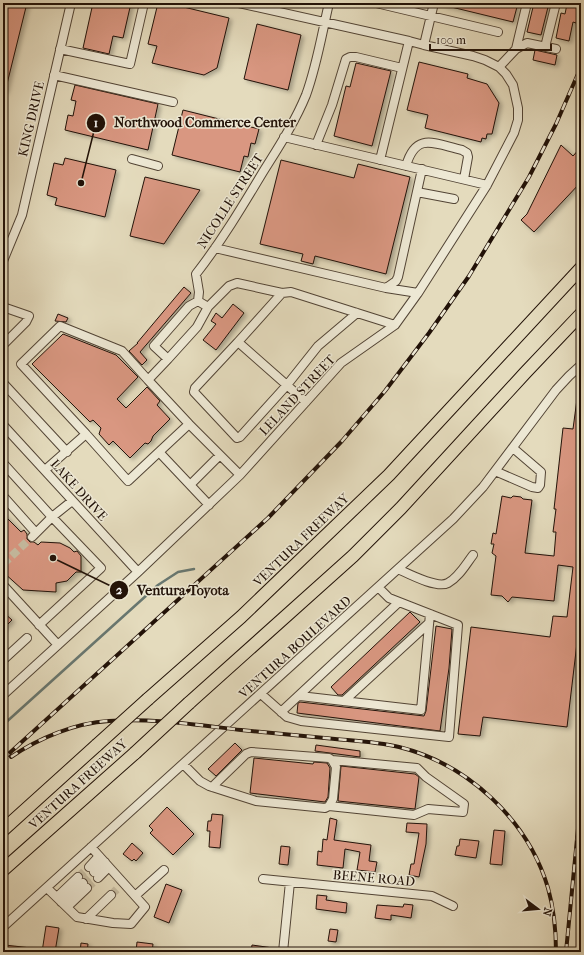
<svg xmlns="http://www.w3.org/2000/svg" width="584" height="955" viewBox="0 0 584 955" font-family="'IM FELL French Canon',serif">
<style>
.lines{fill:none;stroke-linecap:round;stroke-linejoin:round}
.stream{stroke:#687770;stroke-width:2.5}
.building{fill:#d99781;stroke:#221208;filter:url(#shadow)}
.minor-tunnel{stroke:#c7bda2;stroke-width:8;stroke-dasharray:8 4;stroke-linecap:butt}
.minor-casing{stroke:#524435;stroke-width:10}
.highway-casing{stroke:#221208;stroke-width:14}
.minor{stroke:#ede8d4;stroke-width:8}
.highway{stroke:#e4dbbd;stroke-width:12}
.rail-casing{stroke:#221208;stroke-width:4}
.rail{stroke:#ede8d4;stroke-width:2.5;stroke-dasharray:8;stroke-linecap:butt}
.highway-bridge-casing{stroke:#221208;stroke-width:14;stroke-linecap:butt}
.highway-bridge{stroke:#e4dbbd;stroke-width:12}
.labels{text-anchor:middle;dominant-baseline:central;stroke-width:3;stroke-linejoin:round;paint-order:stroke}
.street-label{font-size:13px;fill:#221208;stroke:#ede8d4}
.leader{fill:none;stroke:#221208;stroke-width:1.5}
.callout-dot{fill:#221208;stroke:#ede8d4;stroke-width:1.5}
.mark-label{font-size:12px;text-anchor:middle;font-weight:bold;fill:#fff}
.callout-label{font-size:14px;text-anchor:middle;font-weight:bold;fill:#221208;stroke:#ede8d4;stroke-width:3;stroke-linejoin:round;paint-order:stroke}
</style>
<defs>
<filter id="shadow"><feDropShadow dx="3" dy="2" stdDeviation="2" flood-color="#0004"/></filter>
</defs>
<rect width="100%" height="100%" fill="#e4dbbd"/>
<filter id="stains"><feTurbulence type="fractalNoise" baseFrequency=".005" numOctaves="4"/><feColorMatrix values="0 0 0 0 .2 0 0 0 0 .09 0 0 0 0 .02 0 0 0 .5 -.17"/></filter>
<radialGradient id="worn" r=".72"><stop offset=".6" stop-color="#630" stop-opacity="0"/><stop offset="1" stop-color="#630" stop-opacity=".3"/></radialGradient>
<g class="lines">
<path class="stream" d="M3,725L158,585L178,572L194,569"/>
</g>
<path class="building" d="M3,3H27L5,92H3Z
M93,3H131L123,38L113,36L109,54L83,48Z
M158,3H167L229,18L217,68L204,75L152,63L157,46L148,44Z
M444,3H518L513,22L443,5Z
M534,3H549L541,35L527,32Z
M571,3H581L576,23L573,22L569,41L556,38L561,13L565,14L567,4L571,5Z
M257,24L301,35L288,90L244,79Z
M535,50L557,55L555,65L533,60Z
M419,62L468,74L467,78L487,84L499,103L492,134H487L486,139L482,138L481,142L425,128L428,115L407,110Z
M356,63L391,71L372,146L334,136L346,86L350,87Z
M75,85L158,104L148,150L65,130L68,115L73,116L76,101L71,100Z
M183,110L259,129L255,144L251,143L248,157L244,156L240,172L172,155Z
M561,145L573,156L581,147V182L534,232L521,220L527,214Z
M65,158L116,170L105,217L55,205L57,198L47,195L54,163L63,165Z
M281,160L354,178L358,164L410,177L386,274L315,256L313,264L301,261L303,254L260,244Z
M145,177L200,190L164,244L130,236Z
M184,287L191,293L140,352L147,360L142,365L129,351L138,343H137Z
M233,304L244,313L216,350L203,340L216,324L211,321L216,313L222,318Z
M58,314L68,318L66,322L55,321Z
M63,334L116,355L138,377L117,399L126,408L147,387L160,401L157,405L170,419L153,436L151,441L148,444L145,443L130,458L113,441L109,445L99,434L101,428L93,420L90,422L32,364Z
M577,399H581V609L567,727L483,717L480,736L458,734L471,627L550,637L553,616L567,617L573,567L558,565L554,601L512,597L508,602L502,596L491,595L496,556L492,553L494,544H491L493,533L496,534L502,496L511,498L513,496L521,497L523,499L532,500L525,553L554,556L556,532H553L556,509H554L563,428L573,429Z
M3,514L21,532L24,530L27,534V539L30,542H34L38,545L41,542L60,543L70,548L74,552L77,551L81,556V572H76L67,581L56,583V592L23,590L3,572Z
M3,612L12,620L3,629Z
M410,612L420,622L342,695H338L331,687Z
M436,626L452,629L449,668L440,731L297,713L298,703L300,702L424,716L426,711Z
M235,743L242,750L216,776L208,769Z
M316,745L360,751V757L315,751Z
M254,758L313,764L314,762L327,763L330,768L328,797L325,802L250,793Z
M341,766L415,774L419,777L415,809L338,801Z
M167,807L194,834L173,855L150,833L153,830L149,826Z
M212,814L223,815L220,848L209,847L210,831H207L208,821H211Z
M330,818L337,820L334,840L371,845L369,861L377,862L375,872L357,870L360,852L345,849L343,868L317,865L318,851L322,852L323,839L327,840Z
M407,823L427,824L426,844L419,877L409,875L411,864H414L419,833L406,832Z
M494,830L505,831L502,865L490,864Z
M460,839L479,841L476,858L455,855L457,846H459Z
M132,843L143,853L136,861L134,859L132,861L123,854Z
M281,846L290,847L288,865L279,864Z
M166,884L182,890L169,923L154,917Z
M317,895L327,896L326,900L347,903L346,913L316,909Z
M404,904L413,905L411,918L391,915V920L375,918L377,905L403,907Z
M46,926L59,928L55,952H42Z
M330,929L338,930L336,942L328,941Z
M137,942L153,944L152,952H136Z
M81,943L88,944L87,952H80Z
M5,945L31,948V952H4Z
M252,945L273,948V952H251Z"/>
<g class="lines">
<path class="minor-tunnel" d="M3,564L32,537
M78,877L89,867
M83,883L94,872
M87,888L98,878
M111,895L117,889"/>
<g class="minor-casing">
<path id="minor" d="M376,3L498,32
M424,45L434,3
M545,47L556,3
M60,49L130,64L144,3
M516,49L527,43L556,49
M499,67L516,49L527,3
M54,75L173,102
M284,137L487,185
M316,145L332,105L346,59L350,57H356L402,68
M132,159L158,166
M380,160L409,41
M406,166C416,131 435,144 462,150L467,153L468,157L464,179
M417,192L454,199
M215,248L386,288L396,281L398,277L422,169
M3,261L22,215L71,3
M386,288L418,293
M198,301L208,307L229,286L237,283L282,293
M3,307L29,316L26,322L3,345
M238,342L195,388L194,392L237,438L240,437L287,385L318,346L357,313
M168,359L197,327L208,307
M3,383L67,452
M306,402L238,342L282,293L291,292L395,325
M189,424L148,380L168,359L154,346L189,306L198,301L199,292L196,274C221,242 242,207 263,172C278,148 295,122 306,95C317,65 322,33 329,3
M3,425L138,572
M86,434L21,364L60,326L122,351L148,380
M3,463L52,517L72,501
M45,470L86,434L128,481L159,452
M495,471L532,487L538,488L540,485L541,472L513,448
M190,485L220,455
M3,496L36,533
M209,505L159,452L189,424L240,475
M32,537L52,517L101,568L39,625
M398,569C409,574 437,589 448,583C459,577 466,564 473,555
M3,585L58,645
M3,660L27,638
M261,694L287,717L301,721L449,737L458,625L389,598L378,587
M3,695L138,572L240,475L341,363L395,325L418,293L487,185L514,133L518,120V108L513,85L506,74L499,67L485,60L473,56L424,45L409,41L239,3
M300,696L421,710L430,614
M344,701L429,623
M281,712L399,602
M183,764L200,781L209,786L256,801L325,808L329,806L333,799L336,767L332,760L329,758L251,752L246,754L212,787
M329,806L414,815L428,809L463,812L464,804L426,777L417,768L332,760
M89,867L99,856
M94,872L105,862
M98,878L109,867
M263,879L432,896L453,906
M581,880V877
M47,888L77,917L113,923L131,924L145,907L91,847
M135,896L164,870
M57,897L78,877
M61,902L83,883
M67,907L87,888
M86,919L111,895
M3,927L453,519L483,487L556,390L569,376L581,365
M283,952L290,882"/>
</g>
<g class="highway-casing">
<path id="highway" d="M148,699L241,617L389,475L581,268
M189,703L353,556L401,508L525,373L581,314
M3,830L97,745
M3,870L135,753"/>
</g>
<use href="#minor" class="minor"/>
<use href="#highway" class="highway"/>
<g class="rail-casing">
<path id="rail" d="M11,757C39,738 75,723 109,721C153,718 197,725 241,730C272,733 304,736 335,739C357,741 378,742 399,747C468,764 528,820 548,888C554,909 556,930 556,952
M3,759L268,518L342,441L385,391L429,333L469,276L529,177L556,124L581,67
M566,952L581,798"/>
</g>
<use href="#rail" class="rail"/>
<g class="highway-bridge-casing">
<path id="highway-bridge" d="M97,745L148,699
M135,753L189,703"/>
</g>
<use href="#highway-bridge" class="highway-bridge"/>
</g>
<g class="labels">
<g class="street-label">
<text transform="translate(31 119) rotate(-77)">KING DRIVE</text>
<text transform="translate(230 201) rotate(-57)">NICOLLE STREET</text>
<text transform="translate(297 395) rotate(-47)">LELAND STREET</text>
<text transform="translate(79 490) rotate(48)">LAKE DRIVE</text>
<text transform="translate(301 540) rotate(-44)">VENTURA FREEWAY</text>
<text transform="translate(295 647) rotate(-42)">VENTURA BOULEVARD</text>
<text transform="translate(78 784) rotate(-42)">VENTURA FREEWAY</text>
<text transform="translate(374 878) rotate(5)">BEENE ROAD</text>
</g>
</g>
<path class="leader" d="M81 183L96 123M53 558L119 590"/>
<g class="callout-dot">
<circle cx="81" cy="183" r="4"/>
<circle cx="53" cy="558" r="4"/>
<circle cx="96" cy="123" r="10"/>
<circle cx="119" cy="590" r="10"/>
</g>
<g class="mark-label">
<text x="96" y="127">1</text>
<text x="119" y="594">2</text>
</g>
<g class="callout-label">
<text x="205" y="127">Northwood Commerce Center</text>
<text x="183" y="595">Ventura Toyota</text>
</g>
<rect width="584" height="955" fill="none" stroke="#e4dbbd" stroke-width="16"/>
<rect x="4" y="4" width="576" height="947" fill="none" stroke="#221208" stroke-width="2"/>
<rect x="8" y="8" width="568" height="939" fill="none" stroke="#221208"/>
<g transform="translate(538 909) rotate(106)" stroke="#ede8d4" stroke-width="3" paint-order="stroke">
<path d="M0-3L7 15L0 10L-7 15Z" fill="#221208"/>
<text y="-6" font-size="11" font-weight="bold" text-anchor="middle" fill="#221208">N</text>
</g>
<path d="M430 44v6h121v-6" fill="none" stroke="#221208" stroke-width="2"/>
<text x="436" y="44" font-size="12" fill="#221208" stroke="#ede8d4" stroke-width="3" paint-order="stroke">100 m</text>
<rect width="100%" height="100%" filter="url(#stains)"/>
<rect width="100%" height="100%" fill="url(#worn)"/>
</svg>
